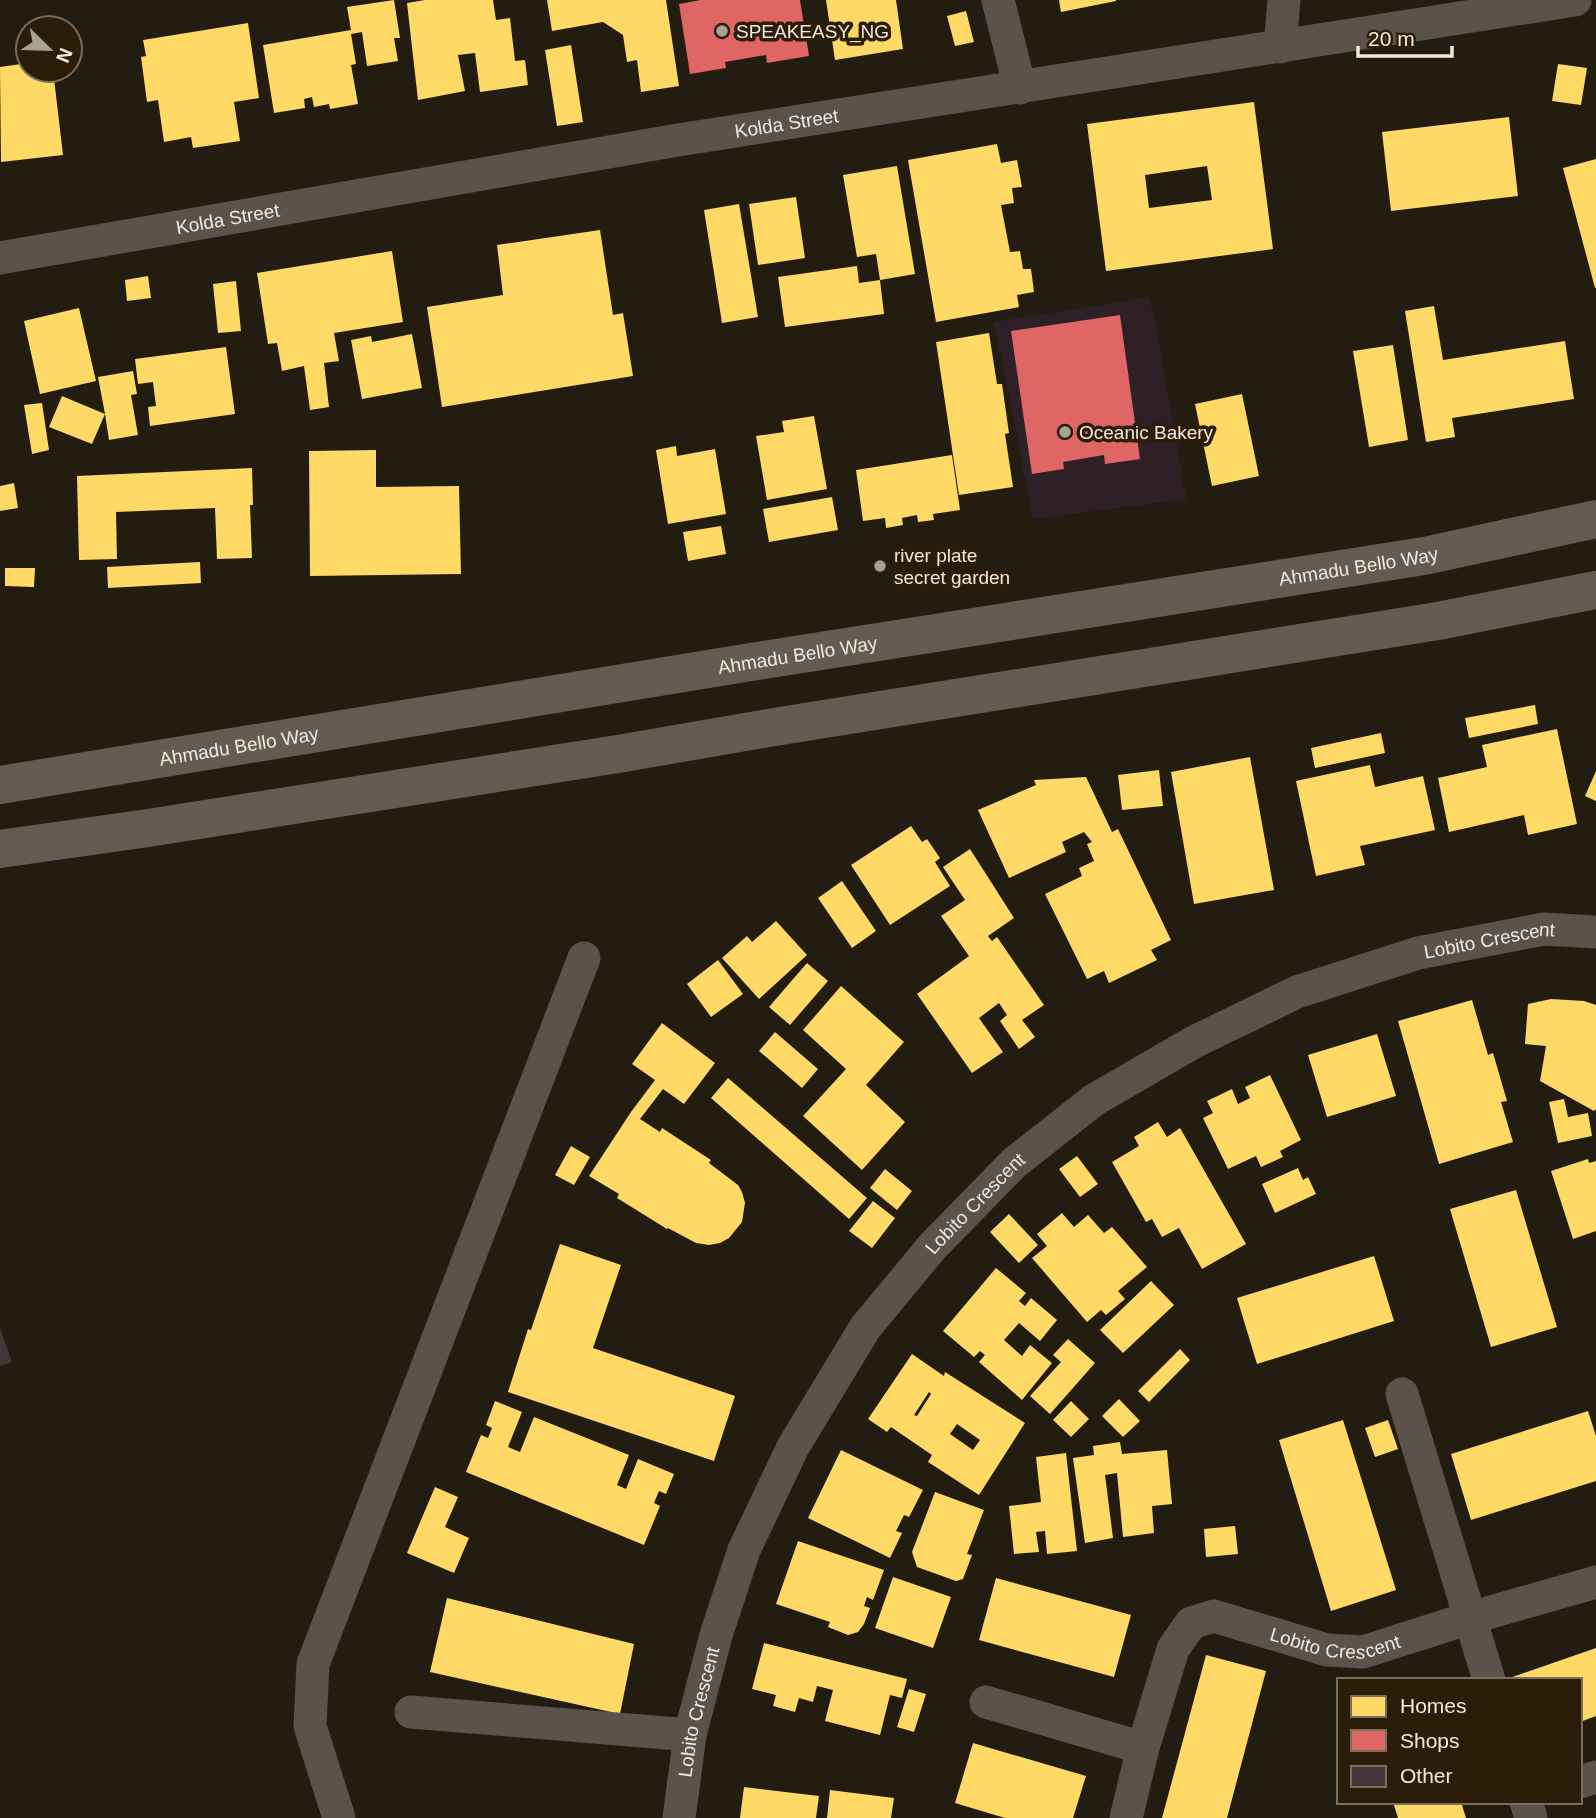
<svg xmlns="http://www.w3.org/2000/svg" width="1596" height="1818" viewBox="0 0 1596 1818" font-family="Helvetica,sans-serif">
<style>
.commercial{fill:#2f2028}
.homes{fill:#ffd966;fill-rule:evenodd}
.shops{fill:#e06666}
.building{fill:#433638}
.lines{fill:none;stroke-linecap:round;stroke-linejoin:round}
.minor{stroke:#5a524b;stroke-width:33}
.major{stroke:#655b52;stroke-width:38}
.poi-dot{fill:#aaa195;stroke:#2b1d09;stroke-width:2.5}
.labels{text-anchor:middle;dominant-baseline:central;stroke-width:7;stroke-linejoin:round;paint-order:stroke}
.poi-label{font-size:19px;fill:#f2e8dc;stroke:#2b1d09;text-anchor:start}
.street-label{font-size:19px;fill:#f2e8dc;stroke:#2b1d09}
</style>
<rect width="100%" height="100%" fill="#231c11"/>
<path class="commercial" d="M1149,297L1157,328L1186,499L1033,519L994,322Z"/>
<path class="homes" d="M394,0L400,38H394L398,61L367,66L362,32L351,34L356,64L351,65L358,104L330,109L329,104L314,107L312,97L304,99L305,108L274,113L263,45L351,30L347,7Z
M425,0H493L496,20L510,18L515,61L525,60L528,85L480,92L475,53L458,55L465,91L418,100L407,3Z
M547,0H666L679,86L641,92L637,60L627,62L623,35L603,22L552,31Z
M826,0H896L903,49L835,60Z
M1059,0H1116V1L1061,12Z
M966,11L974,42L955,46L947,16Z
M248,23L259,98L234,102L240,141L193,148L191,137L164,142L158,100L147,102L141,57L146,56L143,40Z
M571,45L583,122L557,126L545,50Z
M28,63V70H53L63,155L1,162L0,67Z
M1558,64L1587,68L1581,105L1552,101Z
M1254,102L1273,249L1106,271L1087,124ZM1207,166L1212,200L1149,208L1145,175Z
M1509,117L1518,196L1391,211L1382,132Z
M997,144L1001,163L1017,160L1022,187L1012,188L1014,203L1001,205L1010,252L1020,251L1023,269H1031L1034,292L1017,295L1019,307L936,322L908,160Z
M1596,159V288H1595L1563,168Z
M897,166L915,274L880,280L876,254L857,257L843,175Z
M796,197L805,258L758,265L749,204Z
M739,204L758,317L722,323L704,210Z
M600,230L613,315L623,313L633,376L442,407L427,307L503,295L497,245Z
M392,251L403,322L334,333L339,361L324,363L329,407L310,410L304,366L282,371L277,343L268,344L257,273Z
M857,266L859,283L880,280L884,314L785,327L778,277Z
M148,276L151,298L127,301L125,280Z
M236,281L241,331L218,333L213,284Z
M1434,306L1443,360L1565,341L1574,399L1452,418L1455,437L1426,442L1405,311Z
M79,308L96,381L40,394L24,321Z
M989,333L997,384H1002L1009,433L1005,434L1013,487L959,495L936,342Z
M412,334L422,388L362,399L351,340L371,336L372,342Z
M1393,345L1408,440L1369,447L1353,351Z
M226,347L235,414L150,426L148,407L156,406L153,382L138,384L135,359Z
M133,371L137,394L131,395L138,435L109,440L105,414L92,444L49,427L62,396L105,414L98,377Z
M1242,394L1259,476L1212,486L1195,404Z
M42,403L49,450L32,454L24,405Z
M814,416L827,489L767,500L756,436L784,432L782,421Z
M676,446L677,456L715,449L726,514L668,524L656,450Z
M376,450V487L459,486L461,574L310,576L309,451Z
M952,455L960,510L933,514L934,520L918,522L917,515L902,518L903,525L886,528L885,518L863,521L856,470Z
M252,468L253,505H250L252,558L217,559L215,508L116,512L117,559L79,560L77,476Z
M14,483L18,508L0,511V486Z
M832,497L838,530L769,542L763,509Z
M721,526L726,554L688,561L683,532Z
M200,562L201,583L108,588L107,567Z
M5,568H35L34,587L5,586Z
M1535,705L1538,724L1469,738L1465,718Z
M1557,729L1577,824L1528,835L1524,815L1449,832L1438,778L1487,767L1482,745Z
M1381,733L1385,753L1315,768L1311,748Z
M1250,757L1274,890L1194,904L1171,772Z
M1370,765L1375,787L1423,776L1435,830L1360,846L1365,865L1316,876L1296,781Z
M1159,770L1163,806L1122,810L1118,775Z
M1596,771V801L1585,796Z
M1086,777L1112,832L1118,829L1171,940L1151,950L1157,960L1109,983L1104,971L1087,979L1045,894L1082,876L1079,868L1094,861L1087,844L1092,842L1084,832L1062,842L1066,852L1009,878L978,810L1036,785L1034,780Z
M911,826L922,842L927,839L940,858L935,862L950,886L890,925L851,865Z
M970,849L1014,918L988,936L992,941L997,937L1044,1005L1022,1020L1035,1037L1019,1049L1000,1021L1007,1015L999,1003L979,1018L1003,1052L972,1073L917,994L969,956L941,916L965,900L943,867Z
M842,881L876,931L852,948L818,898Z
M776,921L807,955L759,999L722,958L747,936L752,942Z
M718,960L743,994L711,1017L687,984Z
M807,963L828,981L790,1025L769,1007Z
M841,986L904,1042L866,1085L905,1122L862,1170L803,1116L846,1069L803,1030Z
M1551,999L1584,1001L1596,1005V1109L1594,1111L1540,1081L1546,1046L1525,1044L1528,1004Z
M1472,1000L1488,1055L1493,1053L1507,1101L1501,1102L1513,1142L1439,1164L1398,1021Z
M662,1023L715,1063L684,1104L663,1089L640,1119L660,1132L662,1128L711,1160L709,1163L738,1185L742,1192L745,1203L742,1222L729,1238L720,1243L709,1245L696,1243L668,1228L667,1229L617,1198L619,1194L589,1176L631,1112L655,1080L632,1064Z
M775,1032L818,1069L802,1088L759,1051Z
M1377,1034L1396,1096L1327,1117L1308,1055Z
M1270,1075L1301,1140L1280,1151L1283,1157L1261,1167L1256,1156L1228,1169L1203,1118L1213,1113L1207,1101L1232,1089L1238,1104L1250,1098L1245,1087Z
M728,1078L867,1198L849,1219L711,1098Z
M1564,1099L1568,1117L1588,1113L1592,1136L1558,1143L1549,1102Z
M1158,1122L1167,1137L1180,1128L1246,1244L1202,1269L1179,1228L1162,1237L1152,1219L1146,1222L1112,1162L1139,1146L1134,1137Z
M571,1146L590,1157L574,1185L555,1175Z
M1077,1156L1098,1184L1080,1197L1059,1169Z
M1588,1159L1589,1163L1596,1161V1231L1573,1239L1551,1171Z
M1298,1168L1303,1180L1308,1177L1316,1194L1275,1213L1262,1184Z
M885,1169L912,1191L897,1210L870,1188Z
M1516,1190L1557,1327L1491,1347L1450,1209Z
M873,1201L895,1218L872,1248L849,1231Z
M1062,1213L1074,1227L1088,1215L1104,1233L1112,1227L1147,1267L1118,1291L1125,1299L1106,1315L1101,1310L1087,1322L1032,1258L1047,1246L1037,1234Z
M1009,1214L1038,1245L1019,1263L990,1232Z
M560,1244L621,1265L593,1348L735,1396L714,1461L508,1392L528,1329L531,1330Z
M1374,1256L1394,1321L1257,1364L1237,1298Z
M996,1268L1026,1293L1019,1301L1025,1306L1031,1298L1057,1320L1040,1341L1019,1323L1004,1340L1022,1356L1030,1345L1052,1363L1022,1400L979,1362L985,1355L980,1351L974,1357L943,1331Z
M1151,1281L1174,1305L1123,1353L1100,1330Z
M1068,1339L1095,1363L1050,1414L1030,1396L1061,1362L1053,1355Z
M1180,1349L1190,1360L1149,1402L1138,1391Z
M912,1354L944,1376L945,1372L1025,1423L979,1495L928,1462L932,1455L891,1427L887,1432L868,1419ZM929,1392L931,1394L917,1416L914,1415ZM957,1424L980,1440L973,1450L950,1434Z
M1119,1399L1140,1421L1123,1437L1102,1416Z
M495,1401L522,1412L508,1447L520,1452L534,1417L629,1455L617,1485L626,1489L638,1459L674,1474L666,1494L659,1491L654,1503L660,1506L644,1545L466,1472L481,1435L488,1438L492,1428L486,1425Z
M1071,1401L1089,1419L1071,1437L1053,1420Z
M1588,1411L1596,1436V1481L1471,1520L1451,1454Z
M1343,1420L1396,1590L1331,1611L1279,1440Z
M1388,1420L1398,1449L1375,1457L1365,1428Z
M1120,1442L1122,1454L1167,1450L1172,1504L1152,1506L1154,1533L1123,1537L1117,1473L1105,1475L1113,1538L1085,1543L1073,1458L1094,1455L1093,1446Z
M841,1450L923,1490L909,1517L904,1515L896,1531L902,1533L890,1558L808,1518Z
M1066,1453L1077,1551L1047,1554L1045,1531L1036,1532L1039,1552L1014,1554L1009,1506L1041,1502L1036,1457Z
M435,1487L458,1497L445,1527L469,1538L454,1573L407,1553Z
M935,1492L984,1510L967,1554L972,1555L963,1579L956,1581L917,1567L912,1552Z
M1235,1526L1238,1554L1206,1557L1204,1529Z
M798,1541L884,1570L873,1600L867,1597L864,1606L870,1608L864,1624L858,1632L848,1635L828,1627L830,1622L776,1604Z
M893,1577L951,1597L933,1648L875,1628Z
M996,1578L1131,1615L1114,1677L979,1640Z
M447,1598L634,1644L620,1714L430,1672Z
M764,1643L907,1679L902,1698L890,1695L880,1735L825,1721L833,1690L817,1686L813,1702L799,1698L795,1712L773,1706L776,1695L752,1689Z
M1596,1648V1716L1580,1722V1680H1504Z
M1206,1655L1266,1671L1227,1818H1162Z
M909,1689L926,1694L914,1732L897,1727Z
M973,1743L1086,1776L1073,1818H1005L955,1803Z
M744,1787L819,1796L816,1818H740Z
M830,1790L894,1798L891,1818H827Z
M1393,1802H1461L1466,1818H1398Z"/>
<path class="shops" d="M701,0H800L809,56L767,63L766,55L725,62L726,68L690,74L679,4Z
M1120,315L1140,459L1105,464L1104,455L1063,462L1064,469L1032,474L1011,331Z"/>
<path class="building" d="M0,1328L12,1362L0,1366Z"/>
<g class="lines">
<g class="minor">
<path d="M998,0L1020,88"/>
<path d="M1280,47L1284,0"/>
<path id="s1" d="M0,258L678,140L1575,0"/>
<path d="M1402,1394L1489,1680"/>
<path d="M986,1702L1143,1748"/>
<path d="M411,1712L690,1735"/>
<path d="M1580,1782L1596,1777"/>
<path d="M1526,1802L1531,1818"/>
<path d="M339,1818L310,1726L313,1664L584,958"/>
<path id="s2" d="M679,1818L690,1735L716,1635L744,1550L793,1447L865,1328L932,1247L1014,1163L1094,1100L1194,1042L1297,992L1418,953L1544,929L1596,932"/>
<path id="s3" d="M1126,1818L1143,1748L1173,1649L1191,1623L1214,1616L1327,1650L1363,1652L1470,1618L1596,1582"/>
</g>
<g class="major">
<path id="s4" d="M0,785L751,662L1424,556L1596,519"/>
<path d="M0,849L148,828L618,754L768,728L1438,621L1596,590"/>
</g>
</g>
<g class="poi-dot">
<circle cx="722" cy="31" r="7"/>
<circle cx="1065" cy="432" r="7"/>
<circle cx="880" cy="566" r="7"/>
</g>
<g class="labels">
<g class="poi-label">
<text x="736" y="31">SPEAKEASY_NG</text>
<text x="1079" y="432">Oceanic Bakery</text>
<text x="894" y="555">river plate<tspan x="894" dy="22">secret garden</tspan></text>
</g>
<g class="street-label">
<text stroke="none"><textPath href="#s1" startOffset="798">Kolda Street</textPath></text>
<text stroke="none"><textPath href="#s1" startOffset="231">Kolda Street</textPath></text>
<text stroke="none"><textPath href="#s4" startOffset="1376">Ahmadu Bello Way</textPath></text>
<text stroke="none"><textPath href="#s4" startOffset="808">Ahmadu Bello Way</textPath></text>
<text stroke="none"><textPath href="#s4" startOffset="242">Ahmadu Bello Way</textPath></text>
<text stroke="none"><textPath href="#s2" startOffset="1284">Lobito Crescent</textPath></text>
<text stroke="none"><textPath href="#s2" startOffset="696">Lobito Crescent</textPath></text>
<text stroke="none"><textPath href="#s3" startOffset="357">Lobito Crescent</textPath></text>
<text stroke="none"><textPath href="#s2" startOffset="108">Lobito Crescent</textPath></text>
</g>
</g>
<rect x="1337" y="1678" width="245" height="126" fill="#2b1d09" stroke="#7b6e5d" stroke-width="2"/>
<rect x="1351" y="1696" width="35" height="21" fill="#ffd966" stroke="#7b6e5d" stroke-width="2"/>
<text x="1400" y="1713" font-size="21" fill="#f2e8dc">Homes</text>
<rect x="1351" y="1730" width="35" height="21" fill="#e06666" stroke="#7b6e5d" stroke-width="2"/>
<text x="1400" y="1748" font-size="21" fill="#f2e8dc">Shops</text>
<rect x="1351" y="1766" width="35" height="21" fill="#433638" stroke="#7b6e5d" stroke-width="2"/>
<text x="1400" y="1783" font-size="21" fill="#f2e8dc">Other</text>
<g transform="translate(49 49) rotate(113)"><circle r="33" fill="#2b1d09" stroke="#7b6e5d" stroke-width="2"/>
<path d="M0-5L12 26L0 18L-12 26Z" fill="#aaa195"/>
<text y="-10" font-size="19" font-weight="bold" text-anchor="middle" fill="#f2e8dc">N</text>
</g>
<path d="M1358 46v10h94v-10" fill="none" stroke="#f2e8dc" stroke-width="3.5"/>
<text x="1368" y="46" font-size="21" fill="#f2e8dc" stroke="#2b1d09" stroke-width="5" paint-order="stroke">20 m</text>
</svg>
